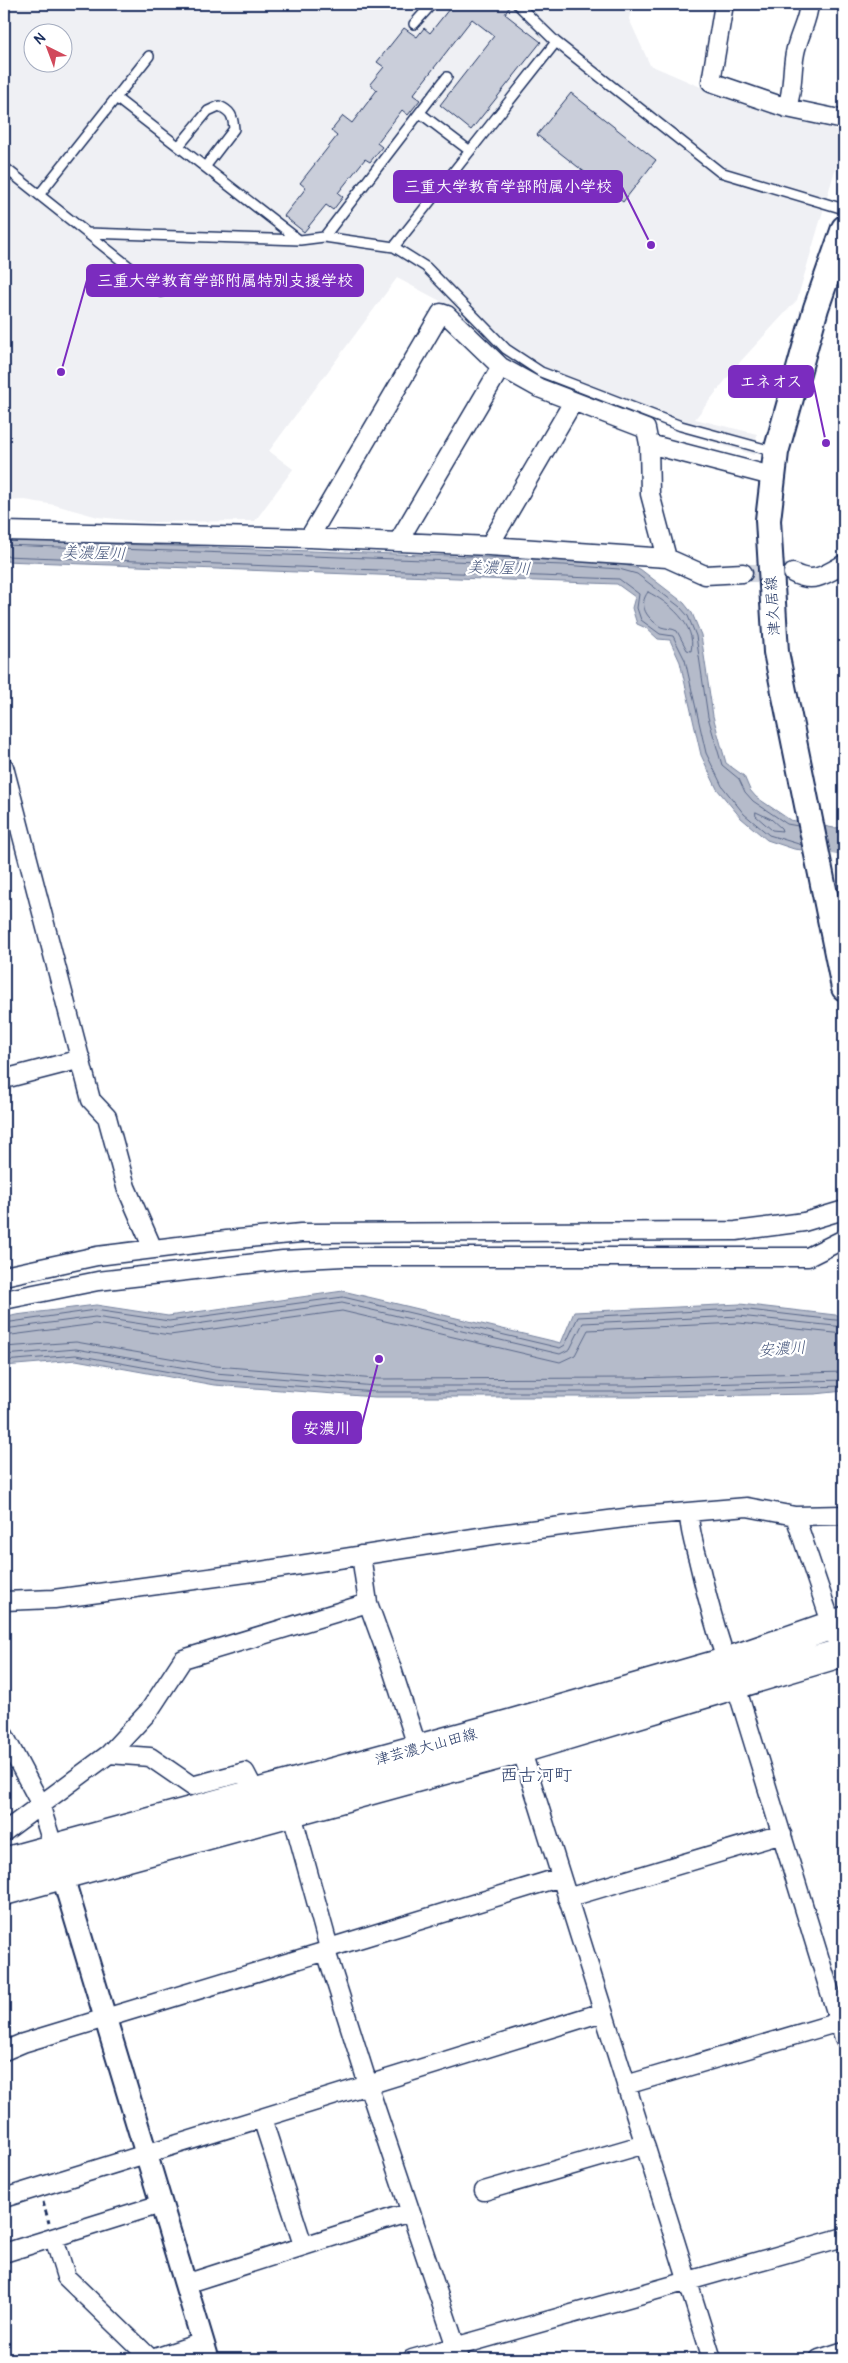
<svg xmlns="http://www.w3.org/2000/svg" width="848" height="2363" viewBox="0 0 848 2363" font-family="Pangolin,'Klee One',sans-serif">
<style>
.built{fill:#eff0f4;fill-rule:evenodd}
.water{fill:#b5bbca;stroke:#77839f}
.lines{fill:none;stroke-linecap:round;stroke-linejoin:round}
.shore{stroke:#596789;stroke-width:1}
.building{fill:#caceda;stroke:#1b2f5e}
.minor-tunnel{stroke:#d1d5df;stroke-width:18;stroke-dasharray:18 9;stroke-linecap:butt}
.service-casing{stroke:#1b2f5e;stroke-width:12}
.minor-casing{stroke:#1b2f5e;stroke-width:21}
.tertiary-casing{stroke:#1b2f5e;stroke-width:25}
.secondary-casing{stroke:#1b2f5e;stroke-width:28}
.primary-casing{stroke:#1b2f5e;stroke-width:31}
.path{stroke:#1b2f5e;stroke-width:3;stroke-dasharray:5 4;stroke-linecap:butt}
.service{stroke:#fff;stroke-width:9}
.minor{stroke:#fff;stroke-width:18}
.tertiary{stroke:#fff;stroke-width:21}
.secondary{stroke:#fff;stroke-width:24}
.primary{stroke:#fff;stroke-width:28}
.labels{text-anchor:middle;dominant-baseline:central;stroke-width:4.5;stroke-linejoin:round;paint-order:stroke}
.street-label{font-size:15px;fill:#1b2f5e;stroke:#fff}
.water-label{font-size:16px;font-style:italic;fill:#49597e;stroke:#fff}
.quarter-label{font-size:18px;fill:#1b2f5e;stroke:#fff}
.leader{fill:none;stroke:#7b2cbf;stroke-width:2}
.callout-dot{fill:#7b2cbf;stroke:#fff;stroke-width:2}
.callout{fill:#7b2cbf;stroke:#7b2cbf;stroke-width:2}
.callout-label{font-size:16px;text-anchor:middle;font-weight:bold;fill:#fff}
</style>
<rect width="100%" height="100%" fill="#fff"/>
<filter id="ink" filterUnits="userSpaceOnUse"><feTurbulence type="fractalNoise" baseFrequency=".02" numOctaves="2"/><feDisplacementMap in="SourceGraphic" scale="10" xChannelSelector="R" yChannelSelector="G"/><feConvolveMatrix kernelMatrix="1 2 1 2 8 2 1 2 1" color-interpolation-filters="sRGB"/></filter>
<g filter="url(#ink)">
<path class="built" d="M4,4H632L629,19L650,65L703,88L772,112L839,131L844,139L797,300L739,363L695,419L757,434L754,455L679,432L540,379L503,355L448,305L397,278L269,451L293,469L255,521L146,522L98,517L55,505L25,500L4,501ZM32,32H62V62H32Z"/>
<path class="water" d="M4,540L564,560L620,564L640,569L684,603L692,613L701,635L713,716L726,763L744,776L750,790L756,797L790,820L834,828L844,827V855L794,849L767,840L741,818L717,789L701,755L680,662L670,640L658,639L646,628L637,624L632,608L635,597L617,584L4,561Z
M343,1291L561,1343L574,1312L740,1304L844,1316V1391L815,1394L635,1397H375L214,1385L76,1360L4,1366V1318L16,1315L96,1305L168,1316Z"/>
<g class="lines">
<path class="shore" d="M4,545L564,565L619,569L637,574L680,607L688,616L696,636L708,717L722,765L739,779L745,792L753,801L787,824L798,826
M4,556L619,579L639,594L637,608L641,620L660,634L673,636L685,660L706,753L722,786L744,814L769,835L802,845
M648,592C668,602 697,625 691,651L687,650L677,631C672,628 666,629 661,627C648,619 637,606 648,592Z
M756,812L771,819L781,828L782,831L772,830L756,816Z
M4,1323L95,1310L169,1321L343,1297L560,1348L565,1345L578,1317L740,1309L844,1321
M4,1329L95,1317L169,1328L342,1303L560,1354L570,1349L583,1323L739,1316L844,1327
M4,1336L95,1324L170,1335L342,1311L560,1362L575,1355L588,1330L739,1323L844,1334
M4,1347L76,1342L216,1366L376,1379L634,1378L844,1372
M4,1355L76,1349L215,1373L376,1386H635L844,1380
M4,1361L76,1355L214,1380L376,1392H635L844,1386"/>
</g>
<path class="building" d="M453,4H511L505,14L541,42L471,130L440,105L494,36L472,19L413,95L420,100L408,115L402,110L377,143L382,147L370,162L365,159L338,193L343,197L333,210L326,205L304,232L284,216L306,188L300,183L337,136L331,131L343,116L352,123L377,90L370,84L384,67L377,62L404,28L417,37L424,28L430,33Z
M571,93L656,160L623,202L537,135Z"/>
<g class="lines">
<path class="minor-tunnel" d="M743,573H793"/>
<g class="service-casing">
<path id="service" d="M517,4L556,42L720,172L844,209
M414,24L432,4
M116,98L299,240
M420,113L470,151
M179,146L208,111L219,106C231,111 233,116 234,129L205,167
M4,167L161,292
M39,195L149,56
M87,233L300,240L324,237L394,247L426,267L506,349L541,372L681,426L776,452
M324,237L447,77
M394,247L556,42"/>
</g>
<g class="minor-casing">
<path id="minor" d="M724,4L711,82L787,108L844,120
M787,108C794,86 791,73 795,53C798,36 808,21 809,4
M649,444L650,494L667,558
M4,531L309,538L489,546L667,558L705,575L743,573
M309,538L441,313L447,315L501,367L539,388L646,429L649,444L772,476
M398,542L501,367
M489,546L573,402
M793,573C813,584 825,575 844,564
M4,767L91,1100L107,1117L126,1187L153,1249
M4,1079L81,1059
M4,1276L97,1256L227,1240L301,1233L736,1231L804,1222L844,1210
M4,1300L98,1281L283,1260L344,1257H808L844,1239
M689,1513C689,1529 694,1544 698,1559C708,1602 719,1645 736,1686L844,2038
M795,1516L844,1661
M361,1555L368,1603L391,1666L418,1749
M4,1601L54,1599L261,1571L499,1534L640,1516L747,1507L795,1516L844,1515
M4,1735L39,1801L54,1849
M518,1739L712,2359
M109,1754L150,1757L192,1786L245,1772L256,1793L292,1814L329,1948
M4,1832L109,1754L149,1711L183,1659L368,1603
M567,1898L782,1834
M326,1951L371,2094L460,2359
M4,2051L23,2043L326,1951L329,1948L561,1877
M626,2085L839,2022
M262,2118L303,2245
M484,2191L645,2144
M4,2198L603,2012
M54,2238L66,2277L151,2359
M4,2253L161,2204
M185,2284L410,2212
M152,2359L203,2342
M412,2359L844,2237
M819,2359L844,2351"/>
</g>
<g class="tertiary-casing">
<path id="tertiary" d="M58,1861L208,2359"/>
</g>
<g class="secondary-casing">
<path id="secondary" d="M844,228L816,308L776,452L768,520L776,652L844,988"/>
</g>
<g class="primary-casing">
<path id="primary" d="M4,1862L513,1723L726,1662L844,1621
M4,1891L521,1749L844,1652"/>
</g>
<path class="path" d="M43,2202L49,2223"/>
<use href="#service" class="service"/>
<use href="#minor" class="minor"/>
<use href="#tertiary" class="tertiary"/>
<use href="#secondary" class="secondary"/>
<use href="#primary" class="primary"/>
</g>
</g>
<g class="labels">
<g class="street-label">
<text transform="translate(773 606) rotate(-94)">津久居線</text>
<text transform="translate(426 1747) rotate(-15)">津芸濃大山田線</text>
</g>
<g class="water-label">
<text transform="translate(94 553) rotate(2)">美濃屋川</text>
<text transform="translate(499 568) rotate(2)">美濃屋川</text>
<text transform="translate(782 1349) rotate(-4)">安濃川</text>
</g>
<g class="quarter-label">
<text x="536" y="1775">西古河町</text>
</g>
</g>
<path class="leader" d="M651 245L622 187M61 372L87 280M826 443L813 382M379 1359L361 1428"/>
<g class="callout-dot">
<circle cx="651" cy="245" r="5"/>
<circle cx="61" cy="372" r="5"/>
<circle cx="826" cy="443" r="5"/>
<circle cx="379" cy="1359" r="5"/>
</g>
<g class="callout">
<rect x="394" y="171" width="228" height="31" rx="5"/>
<rect x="87" y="265" width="276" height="31" rx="5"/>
<rect x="729" y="366" width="84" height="31" rx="5"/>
<rect x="293" y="1412" width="68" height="31" rx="5"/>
</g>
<g class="callout-label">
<text x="508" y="192">三重大学教育学部附属小学校</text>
<text x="225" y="286">三重大学教育学部附属特別支援学校</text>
<text x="771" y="387">エネオス</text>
<text x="327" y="1434">安濃川</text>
</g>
<rect width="848" height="2363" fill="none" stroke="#fff" stroke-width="20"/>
<rect x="10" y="10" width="828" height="2343" fill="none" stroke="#1b2f5e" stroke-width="2" filter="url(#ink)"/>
<g transform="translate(48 48) rotate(318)"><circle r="24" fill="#ffffff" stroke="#a4acbf"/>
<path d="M0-4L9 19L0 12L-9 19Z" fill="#d1495b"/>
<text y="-8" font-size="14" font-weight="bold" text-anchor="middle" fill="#1b2f5e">N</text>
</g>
</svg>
